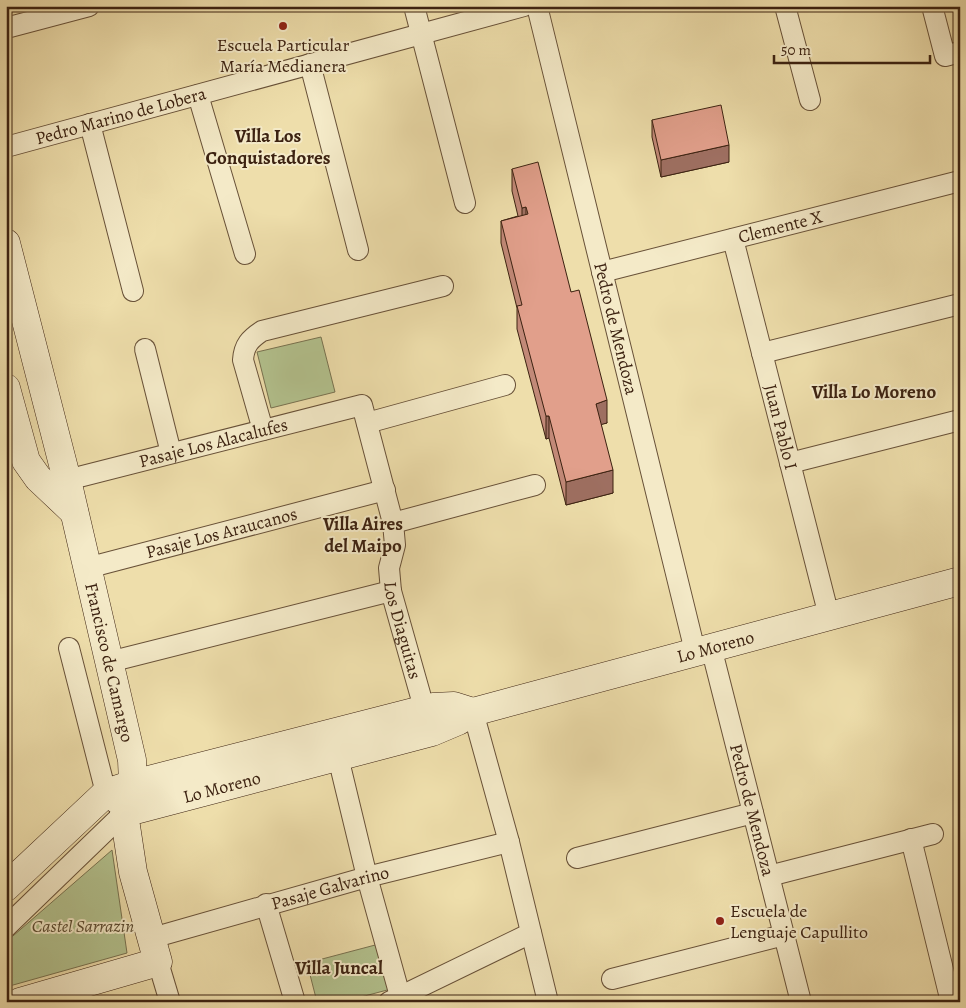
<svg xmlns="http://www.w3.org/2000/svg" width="966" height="1008" viewBox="0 0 966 1008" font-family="Alegreya,serif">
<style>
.green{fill:#b3c28e;stroke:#787250}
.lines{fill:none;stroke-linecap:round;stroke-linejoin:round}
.street-casing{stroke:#685138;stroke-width:22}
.secondary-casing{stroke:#3c2211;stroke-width:29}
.street{stroke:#f4eac8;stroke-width:20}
.secondary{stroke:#f4eac8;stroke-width:28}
.wall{fill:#c28978;stroke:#3c2211}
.shaded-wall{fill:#9e6f61;stroke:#3c2211}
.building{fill:#e19f8b;stroke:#3c2211}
.poi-dot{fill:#8f2418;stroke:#f4eac8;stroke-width:2}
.labels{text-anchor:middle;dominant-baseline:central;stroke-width:4;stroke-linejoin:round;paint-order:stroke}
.poi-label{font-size:18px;fill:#3c2211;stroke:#f4eac8}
.street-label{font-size:18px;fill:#3c2211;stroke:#f4eac8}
.park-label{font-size:18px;font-style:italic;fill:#5a4a30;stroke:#f4eac8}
.neighbourhood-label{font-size:19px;font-weight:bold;fill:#3c2211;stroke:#f4eac8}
</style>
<rect width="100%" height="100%" fill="#eedeab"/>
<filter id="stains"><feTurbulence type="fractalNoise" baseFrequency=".004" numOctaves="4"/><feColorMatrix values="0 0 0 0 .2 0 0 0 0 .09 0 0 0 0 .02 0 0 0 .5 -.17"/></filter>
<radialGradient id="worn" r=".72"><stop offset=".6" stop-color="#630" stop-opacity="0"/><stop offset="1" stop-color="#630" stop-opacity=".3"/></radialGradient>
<path class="green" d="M321,337L335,392L271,408L257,352Z
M112,850L127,953L6,987V942Z
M379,944L391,989L342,1002H317L307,963Z"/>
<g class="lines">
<g class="street-casing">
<g id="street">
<path d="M414,6L465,203"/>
<path id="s1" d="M537,6L695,651"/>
<path d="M785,6L810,100"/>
<path d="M932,6L945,56L960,52"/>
<path d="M6,28L89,6"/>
<path d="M310,64L358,250"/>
<path d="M198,95L245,254"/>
<path d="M90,124L133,291"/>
<path id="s2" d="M6,147L524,6"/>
<path id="s3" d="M733,239L829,616"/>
<path id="s4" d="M602,272L960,181"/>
<path d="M145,349L171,453"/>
<path d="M762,353L960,304"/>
<path d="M367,423L505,385"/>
<path d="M263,430L243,360C244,345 250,339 262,331L443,286"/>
<path d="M6,453L21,450"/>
<path d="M790,463L960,420"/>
<path id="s5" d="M67,480L362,405L393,523L395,545L389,568L391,591L428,722"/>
<path d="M393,523L535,485"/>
<path id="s6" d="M87,568L385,490"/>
<path id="s7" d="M711,647L801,1002"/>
<path d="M69,648L106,793L114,802"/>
<path d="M109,662L391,591"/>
<path d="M473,712L509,842L548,1002"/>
<path d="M338,757L367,877L400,996"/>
<path d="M911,839L951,1002"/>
<path d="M577,858L753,813"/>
<path d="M769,876L933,834"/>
<path d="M266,904L295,1002"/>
<path d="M6,927L124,813"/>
<path id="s8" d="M152,938L367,877L509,842"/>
<path d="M158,962L170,1002"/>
<path d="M612,979L784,935"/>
<path d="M389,1002L531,933"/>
</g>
</g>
<g class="secondary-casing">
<g id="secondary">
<path id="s9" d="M6,243L67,480L132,760L133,784"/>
<path d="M6,388L26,461L38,478L74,512"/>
<path d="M6,887L106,793L133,784L433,707L454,706L473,712"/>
<path id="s10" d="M20,1002L158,962L133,872L124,813L432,732L458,721L473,712L960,581"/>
</g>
</g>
<use href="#street" class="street"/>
<use href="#secondary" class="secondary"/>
</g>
<path class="wall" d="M652,120L729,162L661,177L652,137Z
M512,169L571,292L607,423L601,424L613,493L566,505L549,438L546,439L517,329V308L501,243V221L518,216L512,191Z"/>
<path class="shaded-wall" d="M729,145V162L661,177V160Z
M526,207V229L522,230V208Z
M607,400V423L596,426V404Z
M546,416H549V438L546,439Z
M613,470V493L566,505V482Z"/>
<path class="building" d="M721,105L729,145L661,160L652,120Z
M538,162L571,292L579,290L607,400L596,404L613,470L566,482L549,416H546L517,306L522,305L501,221L528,214L526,207L522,208L512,169Z"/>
<g class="poi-dot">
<circle cx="283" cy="26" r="5"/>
<circle cx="720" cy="921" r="5"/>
</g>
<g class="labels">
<g class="poi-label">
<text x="283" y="45">Escuela Particular<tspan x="283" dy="21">María Medianera</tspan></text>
<text x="730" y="911" text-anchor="start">Escuela de<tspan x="730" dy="21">Lenguaje Capullito</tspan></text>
</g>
<g class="street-label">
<text stroke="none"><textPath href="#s2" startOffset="119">Pedro Marino de Lobera</textPath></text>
<text stroke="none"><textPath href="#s4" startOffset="184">Clemente X</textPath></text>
<text stroke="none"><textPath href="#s1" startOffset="332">Pedro de Mendoza</textPath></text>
<text stroke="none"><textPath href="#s3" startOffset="194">Juan Pablo I</textPath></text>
<text stroke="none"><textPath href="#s5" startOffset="151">Pasaje Los Alacalufes</textPath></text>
<text stroke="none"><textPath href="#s6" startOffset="139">Pasaje Los Araucanos</textPath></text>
<text stroke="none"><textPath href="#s5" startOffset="536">Los Diaguitas</textPath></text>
<text stroke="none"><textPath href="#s10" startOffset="912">Lo Moreno</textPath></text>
<text stroke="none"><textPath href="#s9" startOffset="432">Francisco de Camargo</textPath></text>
<text stroke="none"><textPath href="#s10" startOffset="398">Lo Moreno</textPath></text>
<text stroke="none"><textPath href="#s7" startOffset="168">Pedro de Mendoza</textPath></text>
<text stroke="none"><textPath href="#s8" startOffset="185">Pasaje Galvarino</textPath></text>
</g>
<g class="park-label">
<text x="83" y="926">Castel Sarrazin</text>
</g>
<g class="neighbourhood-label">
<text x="268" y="136">Villa Los<tspan x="268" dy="22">Conquistadores</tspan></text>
<text x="874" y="392">Villa Lo Moreno</text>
<text x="363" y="524">Villa Aires<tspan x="363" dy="22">del Maipo</tspan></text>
<text x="339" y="968">Villa Juncal</text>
</g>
</g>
<rect width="966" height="1008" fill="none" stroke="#eedeab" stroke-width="25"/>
<rect x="8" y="8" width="951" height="993" fill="none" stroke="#3c2211" stroke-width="2.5"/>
<rect x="12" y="12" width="941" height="983" fill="none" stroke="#3c2211"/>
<path d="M774 55v8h156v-8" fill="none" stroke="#3c2211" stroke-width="2.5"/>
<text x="781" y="55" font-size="15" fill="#3c2211" stroke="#f4eac8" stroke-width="4" paint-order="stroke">50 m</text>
<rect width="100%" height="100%" filter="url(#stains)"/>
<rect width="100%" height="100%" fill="url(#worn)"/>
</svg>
